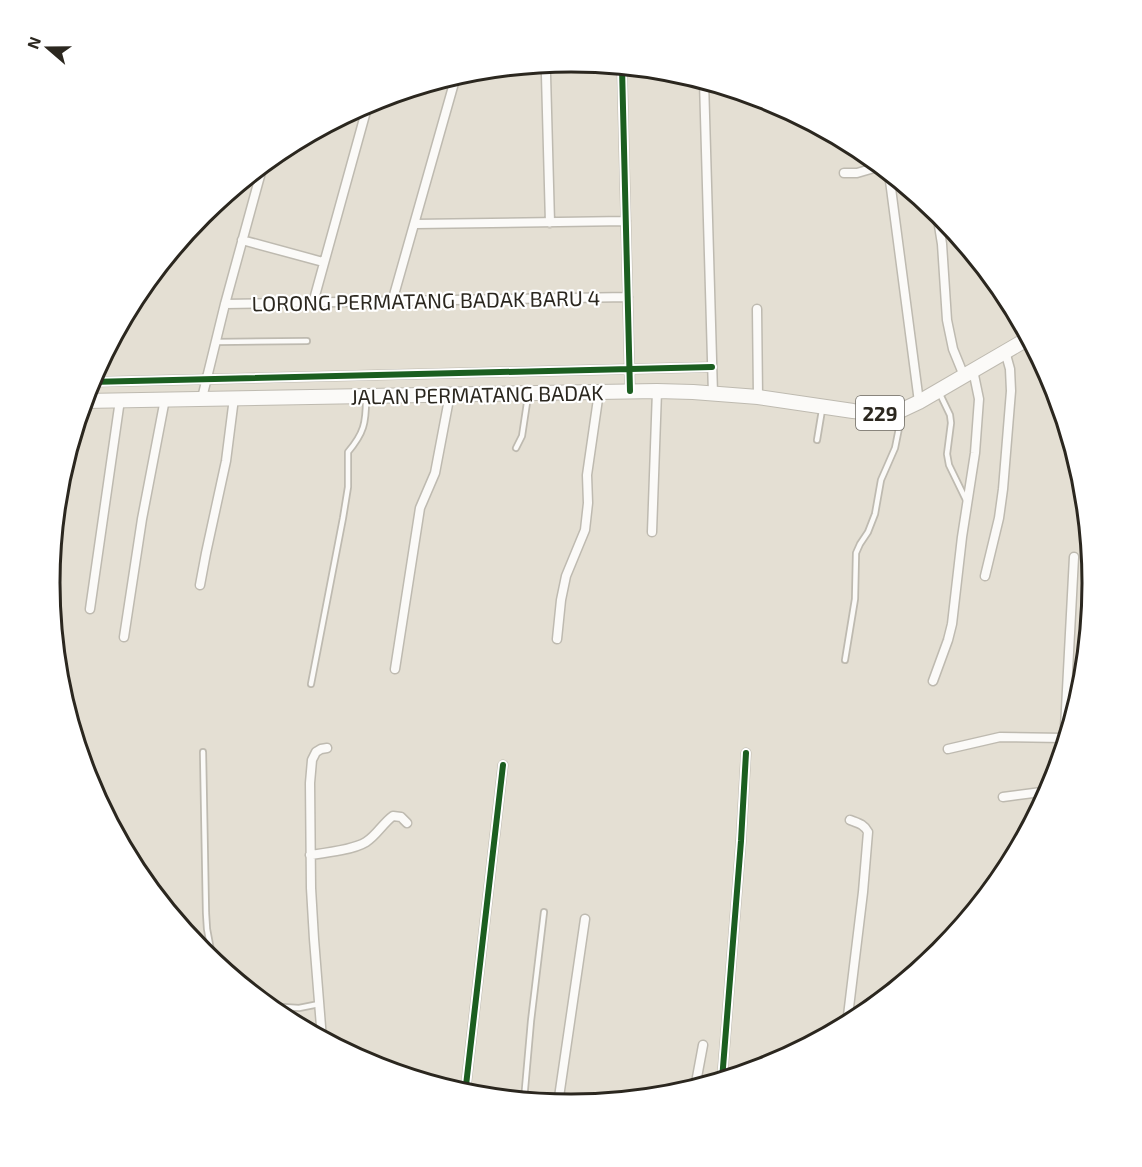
<svg xmlns="http://www.w3.org/2000/svg" width="1142" height="1167" viewBox="0 0 1142 1167" font-family="'Exo 2',sans-serif">
<style>
.lines{fill:none;stroke-linecap:round;stroke-linejoin:round}
.lane-casing{stroke:#bebab0;stroke-width:8}
.street-casing{stroke:#bebab0;stroke-width:11}
.primary-casing{stroke:#bebab0;stroke-width:16}
.lane{stroke:#fbfaf8;stroke-width:4.5}
.street{stroke:#fbfaf8;stroke-width:8}
.primary{stroke:#fbfaf8;stroke-width:14}
.cycleway-casing{stroke:#fff;stroke-width:10}
.cycleway{stroke:#1b5e20;stroke-width:6}
.labels{text-anchor:middle;dominant-baseline:central;stroke-width:4.5;stroke-linejoin:round;paint-order:stroke}
.shield{fill:#fff;stroke:#6b6862;stroke-width:1.5}
.shield-label{font-size:20px;font-weight:bold;fill:#2b271f}
.street-label{font-size:21px;fill:#2b271f;stroke:#fff}
.rim{fill:none;stroke:#2b271f;stroke-width:3}
</style>
<rect width="100%" height="100%" fill="#e4dfd3"/>
<g class="lines">
<g class="lane-casing">
<path id="lane" d="M216,342L307,341
M939,392L950,415L951,423L947,454L949,465L966,500
M817,440L822,410
M516,448L522,436L528,396
M845,660L855,599L856,553L860,544L868,532L875,514L881,480L895,448L902,413
M311,684L343,518L348,487V452C364,433 366,423 366,399
M203,752L206,913L207,929L213,961
M268,1006L299,1008L319,1004
M524,1100L531,1021L544,912"/>
</g>
<g class="street-casing">
<path id="street" d="M542,65L545,68L546,75L550,223
M622,67L630,391
M704,81L713,394
M844,173H857L881,166
M889,173L919,402
M937,213L942,244L947,320L953,349L964,376
M415,224L626,221
M242,240L323,262
M133,301L139,292
M392,302L456,76
M313,303L368,104
M225,304L628,297
M757,309L758,397
M90,382L712,367
M202,398L225,304L263,165
M59,484L61,476
M652,532L657,391
M985,576L999,518L1003,489L1011,391L1010,369L1005,351
M200,585L206,553L226,461L234,398
M90,609L120,400
M124,637L142,519L165,399
M557,639L561,600L566,576L585,530L588,503L587,475L599,392
M395,669L420,508L435,473L450,394
M933,681L948,640L952,624L962,537L975,453L979,399L973,370
M1064,747L1074,557
M948,749L1000,737L1064,738
M1003,797L1049,791
M310,855C325,853 353,850 366,842C377,835 383,823 393,816L401,817L407,823
M847,1024L863,892L868,832C864,824 858,823 850,820
M322,1039L314,939L311,888L310,783L312,760L316,752L321,749L327,748
M722,1080L741,841L746,753
M695,1088L703,1045
M465,1094L503,765
M533,1101L598,1102
M558,1104L585,919"/>
</g>
<g class="primary-casing">
<path id="primary" d="M84,401L657,391L693,392L758,397L853,411L873,413H887L902,410L919,402L1029,338"/>
</g>
<use href="#lane" class="lane"/>
<use href="#street" class="street"/>
<use href="#primary" class="primary"/>
<g class="cycleway-casing">
<path id="cycleway" d="M622,67L630,391
M90,382L712,367
M722,1080L741,841L746,753
M465,1094L503,765"/>
</g>
<use href="#cycleway" class="cycleway"/>
</g>
<g class="labels">
<rect class="shield" x="856" y="396" width="48" height="34" rx="4.5"/>
<g class="shield-label">
<text x="880" y="413">229</text>
</g>
<g class="street-label">
<text transform="translate(426 300) rotate(-1)">LORONG PERMATANG BADAK BARU 4</text>
<text transform="translate(477 394) rotate(-1)">JALAN PERMATANG BADAK</text>
</g>
</g>
<path d="M0 0H1142V1167H0ZM60 583a511 511 0 1 1 1022 0a511 511 0 1 1-1022 0Z" fill="#fff" fill-rule="evenodd"/>
<path class="rim" d="M60 583a511 511 0 1 1 1022 0a511 511 0 1 1-1022 0Z"/>
<g transform="translate(48 48) rotate(290)" stroke="#ffffff" stroke-width="4.5" paint-order="stroke">
<path d="M0-4.5L10 22L0 15L-10 22Z" fill="#2b271f"/>
<text y="-9" font-size="16" font-weight="bold" text-anchor="middle" fill="#2b271f">N</text>
</g>
</svg>
